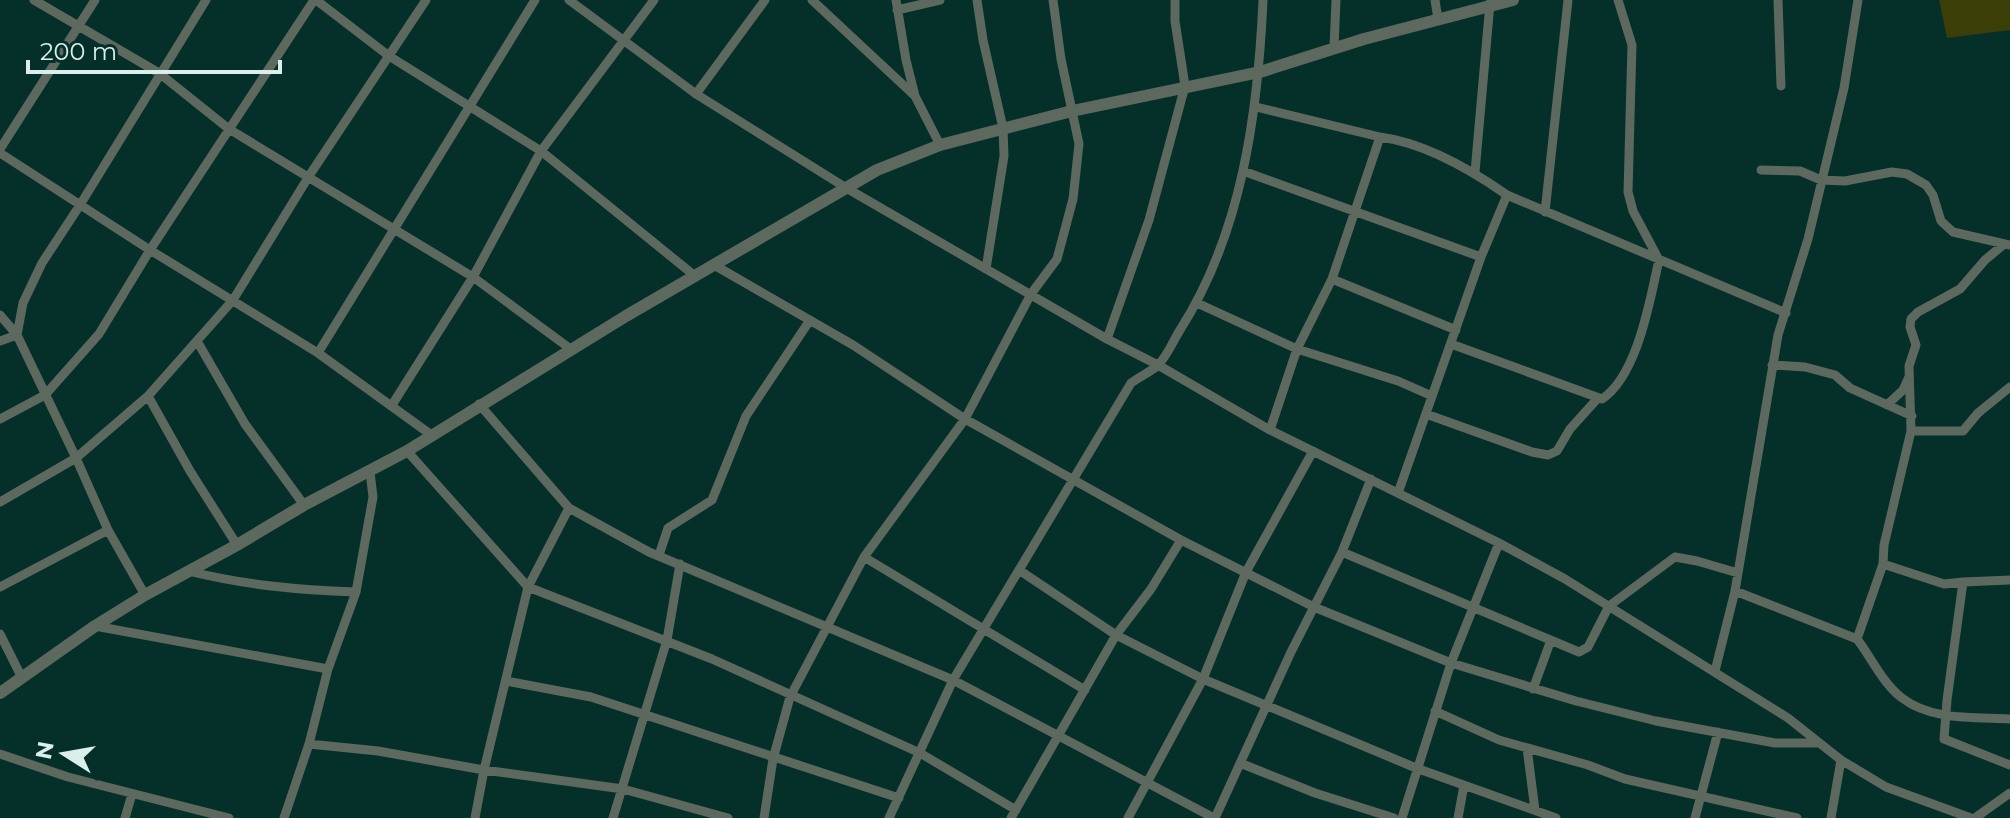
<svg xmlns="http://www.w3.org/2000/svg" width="2010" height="818" viewBox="0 0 2010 818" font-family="Montserrat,sans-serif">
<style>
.green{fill:#3c3e08}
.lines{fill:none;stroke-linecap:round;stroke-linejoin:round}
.minor{stroke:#5d685e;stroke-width:9}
.tertiary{stroke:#5d685e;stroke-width:12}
</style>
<rect width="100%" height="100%" fill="#052f29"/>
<path class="green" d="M1939,0H2010V30L1947,38Z"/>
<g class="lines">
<path class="minor" d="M34,0L159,73L229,129L473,277L572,350
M316,0L389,56L541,151L695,276
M569,0L696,94L848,189L1107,339L1158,365L1270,430L1499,543L1565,579L1788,718L1841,760L1886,787L1971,818
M812,0L915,96L940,145
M896,0L906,60L915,96
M977,0L983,40L1003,128L1004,156L986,269
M1435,0L1438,19
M1778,0L1781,86
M897,10L940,0
M1334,48L1336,0
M696,94L765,0
M1256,107L1380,137
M0,149L95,0
M0,153L150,250L318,353L535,0
M1761,170L1800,171L1821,180L1845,181L1892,172L1907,174L1926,185L1933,195L1941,221L1953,232L2010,245
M1243,171L1481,257
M1475,172L1490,3
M1545,212L1568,0
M714,265L853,345L965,419L1181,540L1314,607L1451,663L1576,701L1656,721L1775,743H1818
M1332,279L1456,330
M1197,303L1297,349L1398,381L1432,396
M0,315L17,335L0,341
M1107,339L1149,220L1185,86L1175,21V0
M197,341L245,424L304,505
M1451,344L1602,399C1638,375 1650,299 1659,260L1633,211L1628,192L1632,45L1618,0
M318,353L430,434
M1772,365L1805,367L1835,375L1850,388L1912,416
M148,396L190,471L237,545
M479,404L569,508L649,552L953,680L1214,818
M392,405L473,277L541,151L654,0
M1887,405L1903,390L1909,377
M1426,414L1532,452L1548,455L1557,451L1570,429L1598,398
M0,419L45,395L99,334L150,250L314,0
M1270,430L1297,349L1332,279L1380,137C1425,143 1470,169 1507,195
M1911,431H1963L1978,413L2010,387
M407,451L528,587L712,659L920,753L1016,810
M1398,493L1481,257L1507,195L1786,313
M0,502L76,458L148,396L233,300L309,176L426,0
M1342,552L1579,652L1588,647L1609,606L1675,557L1697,561L1738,573
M659,555L668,528L712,500L746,416L810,320
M864,557L1085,690
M1883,564L1944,584L1963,582
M1019,570L1116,635L1203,679L1416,768L1556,818
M188,571C245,585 297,590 356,592
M2010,580L1963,582L1947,700L1944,739L2010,765
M0,587L108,530
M1735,591L1857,639L1883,564L1884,545L1911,431L1909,366L1916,345L1910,327L1911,319L1918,312L1960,289L1985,260L2003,245
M145,595L108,530L76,458L17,335L23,303L42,263L80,205L206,0
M95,626L328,669
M0,634L22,678
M1857,639C1871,657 1883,684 1902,698C1932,721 1975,717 2010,719
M1715,671L1735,591L1778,335L1808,239L1844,88L1858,0
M506,681L591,697L899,798
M1533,689L1551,640
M1435,711L1499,740L1588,765L1625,779L1797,818
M309,744L378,751L484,770L623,789L728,818
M1527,748L1535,810
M0,754L68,777L229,818
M1240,763L1315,793L1394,818
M125,818L132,794
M284,818L309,744L328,669L356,592L373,497L370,472
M475,818L484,770L528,587L569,508
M613,818L667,640L680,564
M764,818L773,759L790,697L864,557L965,419L1031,294L1057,259L1073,199L1079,144L1061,59L1053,0
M889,818L953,680L1131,383C1139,377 1150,372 1157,366C1167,357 1173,341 1180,330C1242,233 1258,113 1263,0
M1011,818L1116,635L1151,589L1181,540
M1128,818L1203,679L1246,572L1313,451
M1215,818L1291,652L1342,552L1371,479
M1402,818L1451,663L1499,543
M1458,818L1464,785
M1695,818L1718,732
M1831,818L1841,760
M1975,818L2010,793"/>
<path class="tertiary" d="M0,693L95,626L145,595L237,545L304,505L407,451L626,316L877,170L940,145L1072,111L1260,72L1364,39L1513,0"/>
</g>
<g transform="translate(64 754) rotate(281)" stroke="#052f29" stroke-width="6" paint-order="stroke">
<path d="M0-6L14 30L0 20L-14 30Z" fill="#daefeb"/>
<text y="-12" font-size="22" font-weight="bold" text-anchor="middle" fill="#daefeb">N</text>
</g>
<path d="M28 60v12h252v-12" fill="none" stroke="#daefeb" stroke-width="4"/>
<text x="40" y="60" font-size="24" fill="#daefeb" stroke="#052f29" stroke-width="6" paint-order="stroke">200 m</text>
</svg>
